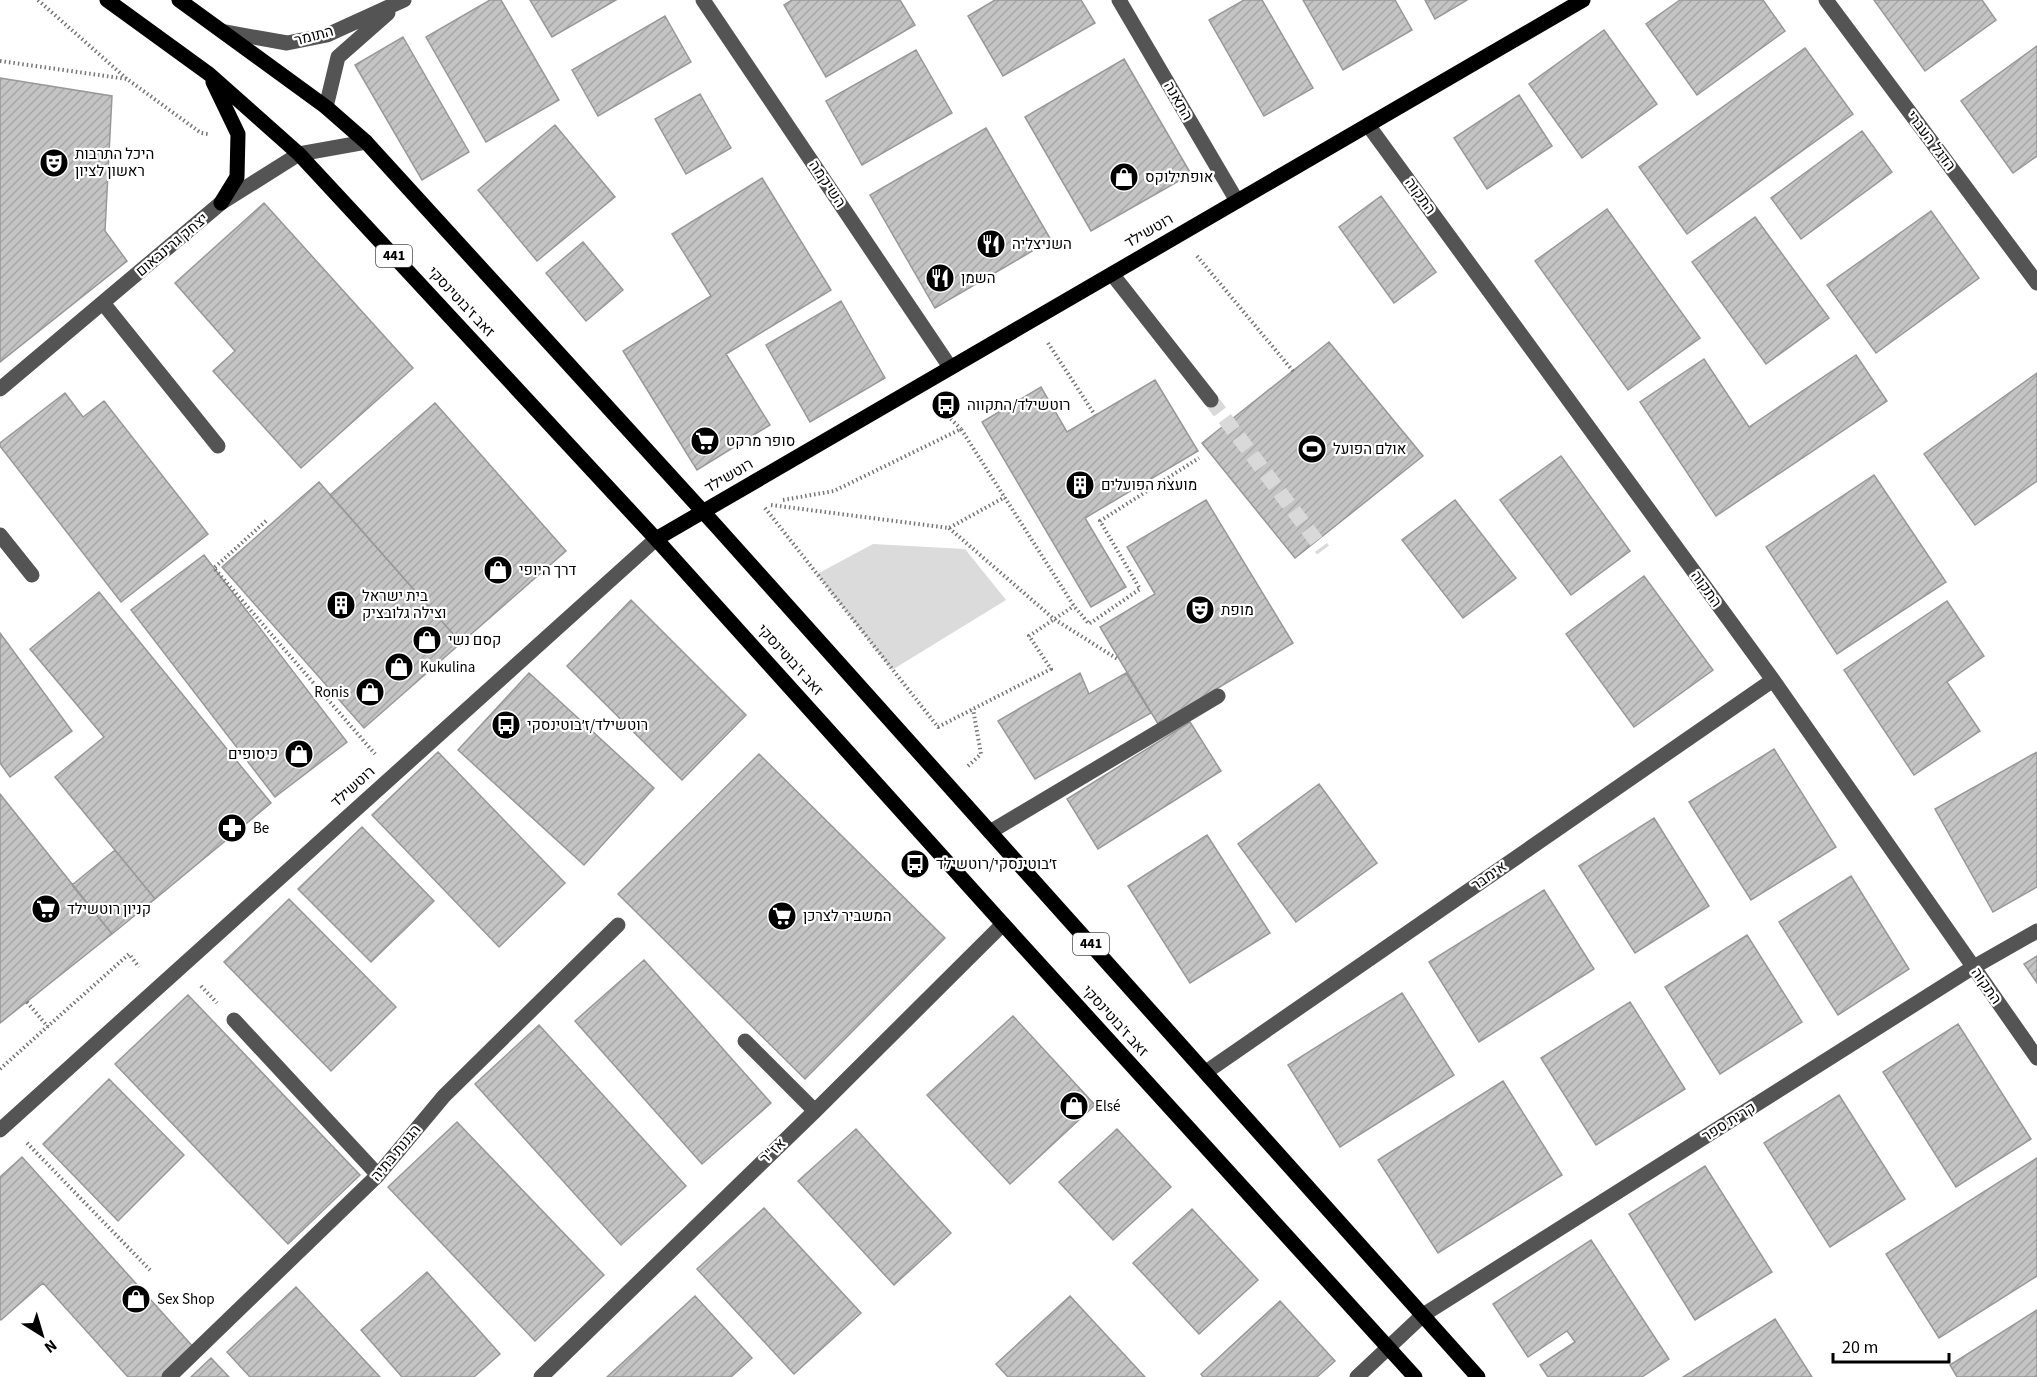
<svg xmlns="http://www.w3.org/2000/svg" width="2037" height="1377" viewBox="0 0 2037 1377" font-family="'Source Sans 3',Heebo,sans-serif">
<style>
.garden{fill:#dbdbdb}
.building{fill:url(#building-hatch);stroke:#989898;stroke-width:1.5}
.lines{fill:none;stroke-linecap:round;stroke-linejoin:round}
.minor-tunnel{stroke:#d9d9d9;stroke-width:15;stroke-dasharray:15 8;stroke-linecap:butt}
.path{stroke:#767676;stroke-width:4;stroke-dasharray:1.5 3;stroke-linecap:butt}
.minor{stroke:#545454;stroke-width:15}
.major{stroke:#000;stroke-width:15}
.labels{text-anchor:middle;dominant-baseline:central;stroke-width:4.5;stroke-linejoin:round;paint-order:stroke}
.shield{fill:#fff;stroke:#4c4c4c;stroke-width:1.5}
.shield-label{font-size:14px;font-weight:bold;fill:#000}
.street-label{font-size:15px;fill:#000;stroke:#fff}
.poi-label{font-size:15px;fill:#000;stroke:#fff;text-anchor:start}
</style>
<defs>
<pattern id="building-hatch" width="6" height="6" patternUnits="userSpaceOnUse" patternTransform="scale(1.5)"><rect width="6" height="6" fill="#c4c4c4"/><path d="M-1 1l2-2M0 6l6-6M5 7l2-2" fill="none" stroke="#a7a7a7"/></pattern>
</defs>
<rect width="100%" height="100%" fill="#fff"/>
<path class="garden" d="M873,544L965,549L1006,600L892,670L817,574Z"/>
<path class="building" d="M490,0H501L559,100L486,142L426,37Z
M530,0H616L552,37Z
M792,0H900L915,25L826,77L784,5Z
M995,0H1081L1095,23L1003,76L968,16Z
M1244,0H1262L1313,88L1264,116L1209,20Z
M1303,0H1395L1412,30L1343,70Z
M1425,0H1467L1435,19Z
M1680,0H1763L1785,31L1697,95L1646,24Z
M1874,0H1982L1996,20L1925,71Z
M665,16L691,62L598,116L572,70Z
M1604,30L1657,104L1582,158L1529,84Z
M403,37L469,152L422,180L355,65Z
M2037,46V156L2013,173L1961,101Z
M1805,48L1853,114L1687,234L1639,167Z
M916,50L952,113L862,165L826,101Z
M1124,59L1191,174L1091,231L1025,117Z
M0,78L112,96L105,231L127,261L0,362Z
M700,94L731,148L686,174L655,119Z
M1519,95L1552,146L1487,189L1454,138Z
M555,125L615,197L537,261L478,190Z
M986,128L1051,240L935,308L870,195Z
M1862,131L1892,172L1801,239L1771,198Z
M762,178L831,290L726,354L770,425L697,470L623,351L711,296L672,234Z
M1381,196L1436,272L1394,303L1339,227Z
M264,203L413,368L301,468L213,371L235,351L175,283Z
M1607,209L1700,338L1628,390L1535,261Z
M1931,211L1979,278L1876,353L1827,285Z
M1755,217L1829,318L1766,364L1692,262Z
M583,242L623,290L586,321L546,273Z
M841,301L885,378L810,422L766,345Z
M1329,342L1423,456L1295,558L1202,443Z
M1856,355L1887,401L1716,516L1640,402L1704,359L1749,427Z
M2037,373V481L1975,525L1924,454Z
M1155,380L1198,451L1085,518L1126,587L1091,607L982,422L1041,387L1067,432Z
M65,393L83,417L104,401L208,534L121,602L0,446V443Z
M435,403L566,551L461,643L330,495Z
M1561,456L1630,551L1571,595L1500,500Z
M1874,475L1946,582L1837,654L1766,547Z
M319,482L461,643L364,728L222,567Z
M1206,500L1293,643L1158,724L1100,627L1155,594L1127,547Z
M1455,500L1516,578L1463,618L1402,540Z
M204,555L347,742L275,797L131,610Z
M1644,576L1713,670L1634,727L1566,634Z
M99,592L271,803L155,899L55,777L104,737L30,649Z
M631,600L746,715L682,780L567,666Z
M1947,601L1984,656L1947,682L1980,731L1914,775L1844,670Z
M0,633L72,731L10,777L0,763Z
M529,673L654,788L584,865L458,750Z
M1080,673L1089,694L1126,673L1151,713L1035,779L998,721Z
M1190,722L1221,771L1098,849L1067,799Z
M1774,749L1836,847L1751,900L1689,802Z
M438,752L565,883L499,947L372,815Z
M2037,752V887L1993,912L1935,809Z
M759,754L945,938L805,1079L618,894Z
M1319,784L1377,863L1296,922L1238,844Z
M0,794L112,934L0,1023Z
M1654,818L1709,906L1635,953L1579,866Z
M362,827L434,901L371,962L298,889Z
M1207,835L1270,933L1190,983L1128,886Z
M115,850L155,899L112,934L72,885Z
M1851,876L1909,969L1838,1015L1779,922Z
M1544,890L1594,969L1479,1042L1429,962Z
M289,899L396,1007L331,1071L224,962Z
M1747,935L1802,1022L1720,1074L1665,987Z
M2037,956V983L2024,964Z
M644,960L771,1103L702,1164L575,1021Z
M1402,993L1454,1075L1340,1147L1288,1065Z
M188,995L360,1175L288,1244L115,1064Z
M1630,1002L1685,1089L1596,1145L1541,1058Z
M1013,1016L1095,1105L1010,1184L927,1095Z
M1958,1024L2031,1139L1956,1187L1883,1072Z
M539,1025L686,1186L621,1245L475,1084Z
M109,1079L184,1155L118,1221L43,1144Z
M1503,1081L1562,1175L1438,1253L1378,1160Z
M1839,1095L1905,1199L1830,1247L1764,1143Z
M457,1122L604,1275L535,1341L388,1187Z
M856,1129L951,1233L894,1285L798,1181Z
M1117,1129L1171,1187L1113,1240L1059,1182Z
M22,1157L195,1349L164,1377H128L43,1283L1,1320L0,1319V1177Z
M2037,1158V1276L1939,1338L1886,1254Z
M1705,1166L1772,1272L1695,1320L1629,1214Z
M764,1208L861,1313L794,1374L697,1269Z
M1192,1209L1258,1280L1199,1334L1133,1263Z
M1591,1240L1669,1359L1642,1377H1548L1540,1365L1575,1342L1570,1335L1567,1331L1528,1357L1493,1304Z
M427,1272L500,1354L474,1377H402L361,1330Z
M296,1287L380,1377H250L227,1352Z
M695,1296L752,1358L731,1377H607Z
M1070,1296L1145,1377H1008L996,1364Z
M1280,1301L1335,1361L1317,1377H1203L1201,1374Z
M2037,1310V1377H1957L1950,1365Z
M1775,1319L1812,1377H1683Z
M211,1358L229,1377H191Z"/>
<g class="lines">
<path class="minor-tunnel" d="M1211,400L1323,550"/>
<path class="path" d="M38,0L127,79
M0,61L127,79L201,133L208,134
M1197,256L1293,371
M1048,343L1095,415
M938,406L961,429
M783,500L834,491L961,429L1074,606L1089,624L1140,589L1100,521L1199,458
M771,505L949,528L1005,497
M765,508L938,727L1051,669L1029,636L1074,606
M266,521L214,568L375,754
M949,528L1054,619L1119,660
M968,766L981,754L973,709
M201,986L217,1003
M27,1002L48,1027
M0,1069L129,954L139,967
M27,1143L150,1270"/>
<path class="minor" d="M703,0L950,367
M1119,0L1237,201
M1826,0L2037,283
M225,32L287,43L327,35L404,0
M326,107L338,57L388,13
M1368,125L1773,680L2037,1058
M1112,274L1211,400
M103,303L218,446
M0,389L221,203L299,154L366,142
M0,535L32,575
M990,832L1218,696
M234,1020L378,1175
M745,1041L815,1111
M1206,1072L1773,680
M0,1130L656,539
M169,1377L378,1175L444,1096L618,925
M541,1377L815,1111L1003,924
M1357,1377L1423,1315L1972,968L2037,931"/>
<path class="major" d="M107,0L209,74L299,154L656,539L1003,924L1415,1377
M179,0L326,107L366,142L717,527L1478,1377
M213,82L238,134L237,177L221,203
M656,539L1583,0"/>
</g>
<defs>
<g id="theatre-disc" transform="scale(1.5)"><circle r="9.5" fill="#000" stroke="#fff"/><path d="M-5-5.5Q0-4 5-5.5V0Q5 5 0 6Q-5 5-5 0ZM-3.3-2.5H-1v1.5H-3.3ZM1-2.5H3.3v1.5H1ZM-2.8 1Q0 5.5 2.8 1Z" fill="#fff"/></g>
<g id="shop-disc" transform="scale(1.5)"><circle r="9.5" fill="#000" stroke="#fff"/><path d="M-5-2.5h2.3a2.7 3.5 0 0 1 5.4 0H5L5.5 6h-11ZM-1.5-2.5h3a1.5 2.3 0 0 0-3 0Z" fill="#fff"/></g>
<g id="restaurant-disc" transform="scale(1.5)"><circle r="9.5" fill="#000" stroke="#fff"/><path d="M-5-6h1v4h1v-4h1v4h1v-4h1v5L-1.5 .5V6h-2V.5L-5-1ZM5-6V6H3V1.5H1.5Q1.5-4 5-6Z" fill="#fff"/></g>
<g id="bus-disc" transform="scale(1.5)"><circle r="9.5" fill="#000" stroke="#fff"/><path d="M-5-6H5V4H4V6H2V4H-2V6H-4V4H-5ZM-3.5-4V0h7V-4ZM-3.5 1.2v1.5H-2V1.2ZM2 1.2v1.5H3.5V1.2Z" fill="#fff"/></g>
<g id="supermarket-disc" transform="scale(1.5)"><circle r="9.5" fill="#000" stroke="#fff"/><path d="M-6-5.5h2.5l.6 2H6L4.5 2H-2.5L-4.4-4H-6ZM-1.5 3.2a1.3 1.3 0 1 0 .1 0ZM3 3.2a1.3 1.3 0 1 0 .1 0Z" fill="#fff"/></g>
<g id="stadium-disc" transform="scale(1.5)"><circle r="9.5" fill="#000" stroke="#fff"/><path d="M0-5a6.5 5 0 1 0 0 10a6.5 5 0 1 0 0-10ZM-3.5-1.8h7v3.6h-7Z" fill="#fff"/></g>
<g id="building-disc" transform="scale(1.5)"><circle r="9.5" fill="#000" stroke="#fff"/><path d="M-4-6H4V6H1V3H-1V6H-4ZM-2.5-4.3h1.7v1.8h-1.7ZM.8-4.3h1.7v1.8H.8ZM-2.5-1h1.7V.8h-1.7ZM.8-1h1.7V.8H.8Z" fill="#fff"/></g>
<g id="pharmacy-disc" transform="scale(1.5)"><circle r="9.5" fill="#000" stroke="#fff"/><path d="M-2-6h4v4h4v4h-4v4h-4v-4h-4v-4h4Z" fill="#fff"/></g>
</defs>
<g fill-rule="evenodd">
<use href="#theatre-disc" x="54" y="163"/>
<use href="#shop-disc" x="1124" y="177"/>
<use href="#restaurant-disc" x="991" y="244"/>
<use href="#restaurant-disc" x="940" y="278"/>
<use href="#bus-disc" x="946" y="405"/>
<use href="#supermarket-disc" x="705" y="441"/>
<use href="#stadium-disc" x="1312" y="449"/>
<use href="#building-disc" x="1080" y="485"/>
<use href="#shop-disc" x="498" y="570"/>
<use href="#building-disc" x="341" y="605"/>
<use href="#theatre-disc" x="1200" y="610"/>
<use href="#shop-disc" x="427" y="640"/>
<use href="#shop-disc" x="399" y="667"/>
<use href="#shop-disc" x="370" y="692"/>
<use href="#bus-disc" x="506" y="725"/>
<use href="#shop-disc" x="299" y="754"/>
<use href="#pharmacy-disc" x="232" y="828"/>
<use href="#bus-disc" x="915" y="864"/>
<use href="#supermarket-disc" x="46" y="909"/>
<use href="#supermarket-disc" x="782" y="916"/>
<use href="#shop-disc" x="1074" y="1106"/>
<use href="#shop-disc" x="136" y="1299"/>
</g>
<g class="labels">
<g class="shield">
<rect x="376" y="245" width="36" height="22" rx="4.5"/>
<rect x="1073" y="933" width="36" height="22" rx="4.5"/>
</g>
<g class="shield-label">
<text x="394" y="256">441</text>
<text x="1091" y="944">441</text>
</g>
<g class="street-label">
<text transform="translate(314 36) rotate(-15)">התומר</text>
<text transform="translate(1178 101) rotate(60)">התאנה</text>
<text transform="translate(1931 141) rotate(53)">הדגל העברי</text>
<text transform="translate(827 184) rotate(56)">השיקמה</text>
<text transform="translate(1420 196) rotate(54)">התקוה</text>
<text transform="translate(1149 231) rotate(-30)">רוטשילד</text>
<text transform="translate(172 245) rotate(-40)">יצחק גרינבאום</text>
<text transform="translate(461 302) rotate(47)">זאב ז'בוטינסקי</text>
<text transform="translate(729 476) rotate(-30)">רוטשילד</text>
<text transform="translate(1706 589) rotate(54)">התקוה</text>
<text transform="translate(790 660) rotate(48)">זאב ז'בוטינסקי</text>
<text transform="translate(353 787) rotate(-42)">רוטשילד</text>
<text transform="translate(1489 876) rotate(-35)">אימבר</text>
<text transform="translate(1986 986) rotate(55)">התקוה</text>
<text transform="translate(1115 1021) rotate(48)">זאב ז'בוטינסקי</text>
<text transform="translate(1729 1122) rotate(-32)">קרית ספר</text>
<text transform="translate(773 1151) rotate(-44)">אז"ר</text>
<text transform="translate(396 1153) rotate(-50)">הגננת בתיה</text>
</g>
<g class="poi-label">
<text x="75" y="154">היכל התרבות<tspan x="75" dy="17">ראשון לציון</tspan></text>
<text x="1145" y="177">אופתילוקס</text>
<text x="1012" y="244">השניצליה</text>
<text x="961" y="278">השמן</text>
<text x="967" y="405">רוטשילד/התקווה</text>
<text x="726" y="441">סופר מרקט</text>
<text x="1333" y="449">אולם הפועל</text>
<text x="1101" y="485">מועצת הפועלים</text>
<text x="519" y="570">דרך היופי</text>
<text x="362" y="596">בית ישראל<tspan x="362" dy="17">וצילה גלובציק</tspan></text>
<text x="1221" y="610">מופת</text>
<text x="448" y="640">קסם נשי</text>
<text x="420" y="667">Kukulina</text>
<text x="349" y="692" text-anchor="end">Ronis</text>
<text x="527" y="725">רוטשילד/ז׳בוטינסקי</text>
<text x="278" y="754" text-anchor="end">כיסופים</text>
<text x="253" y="828">Be</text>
<text x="936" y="864">ז׳בוטינסקי/רוטשילד</text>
<text x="67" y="909">קניון רוטשילד</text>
<text x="803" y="916">המשביר לצרכן</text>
<text x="1095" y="1106">Elsé</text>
<text x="157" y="1299">Sex Shop</text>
</g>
</g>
<g transform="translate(42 1335) rotate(143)" stroke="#ffffff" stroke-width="4.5" paint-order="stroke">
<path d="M0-4.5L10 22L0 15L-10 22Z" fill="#000000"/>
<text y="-9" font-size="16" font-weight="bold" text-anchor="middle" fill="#000000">N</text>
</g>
<path d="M1833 1353v9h116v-9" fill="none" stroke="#000000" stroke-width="3"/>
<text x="1842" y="1353" font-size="18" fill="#000000" stroke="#ffffff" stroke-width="4.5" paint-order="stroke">20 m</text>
</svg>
